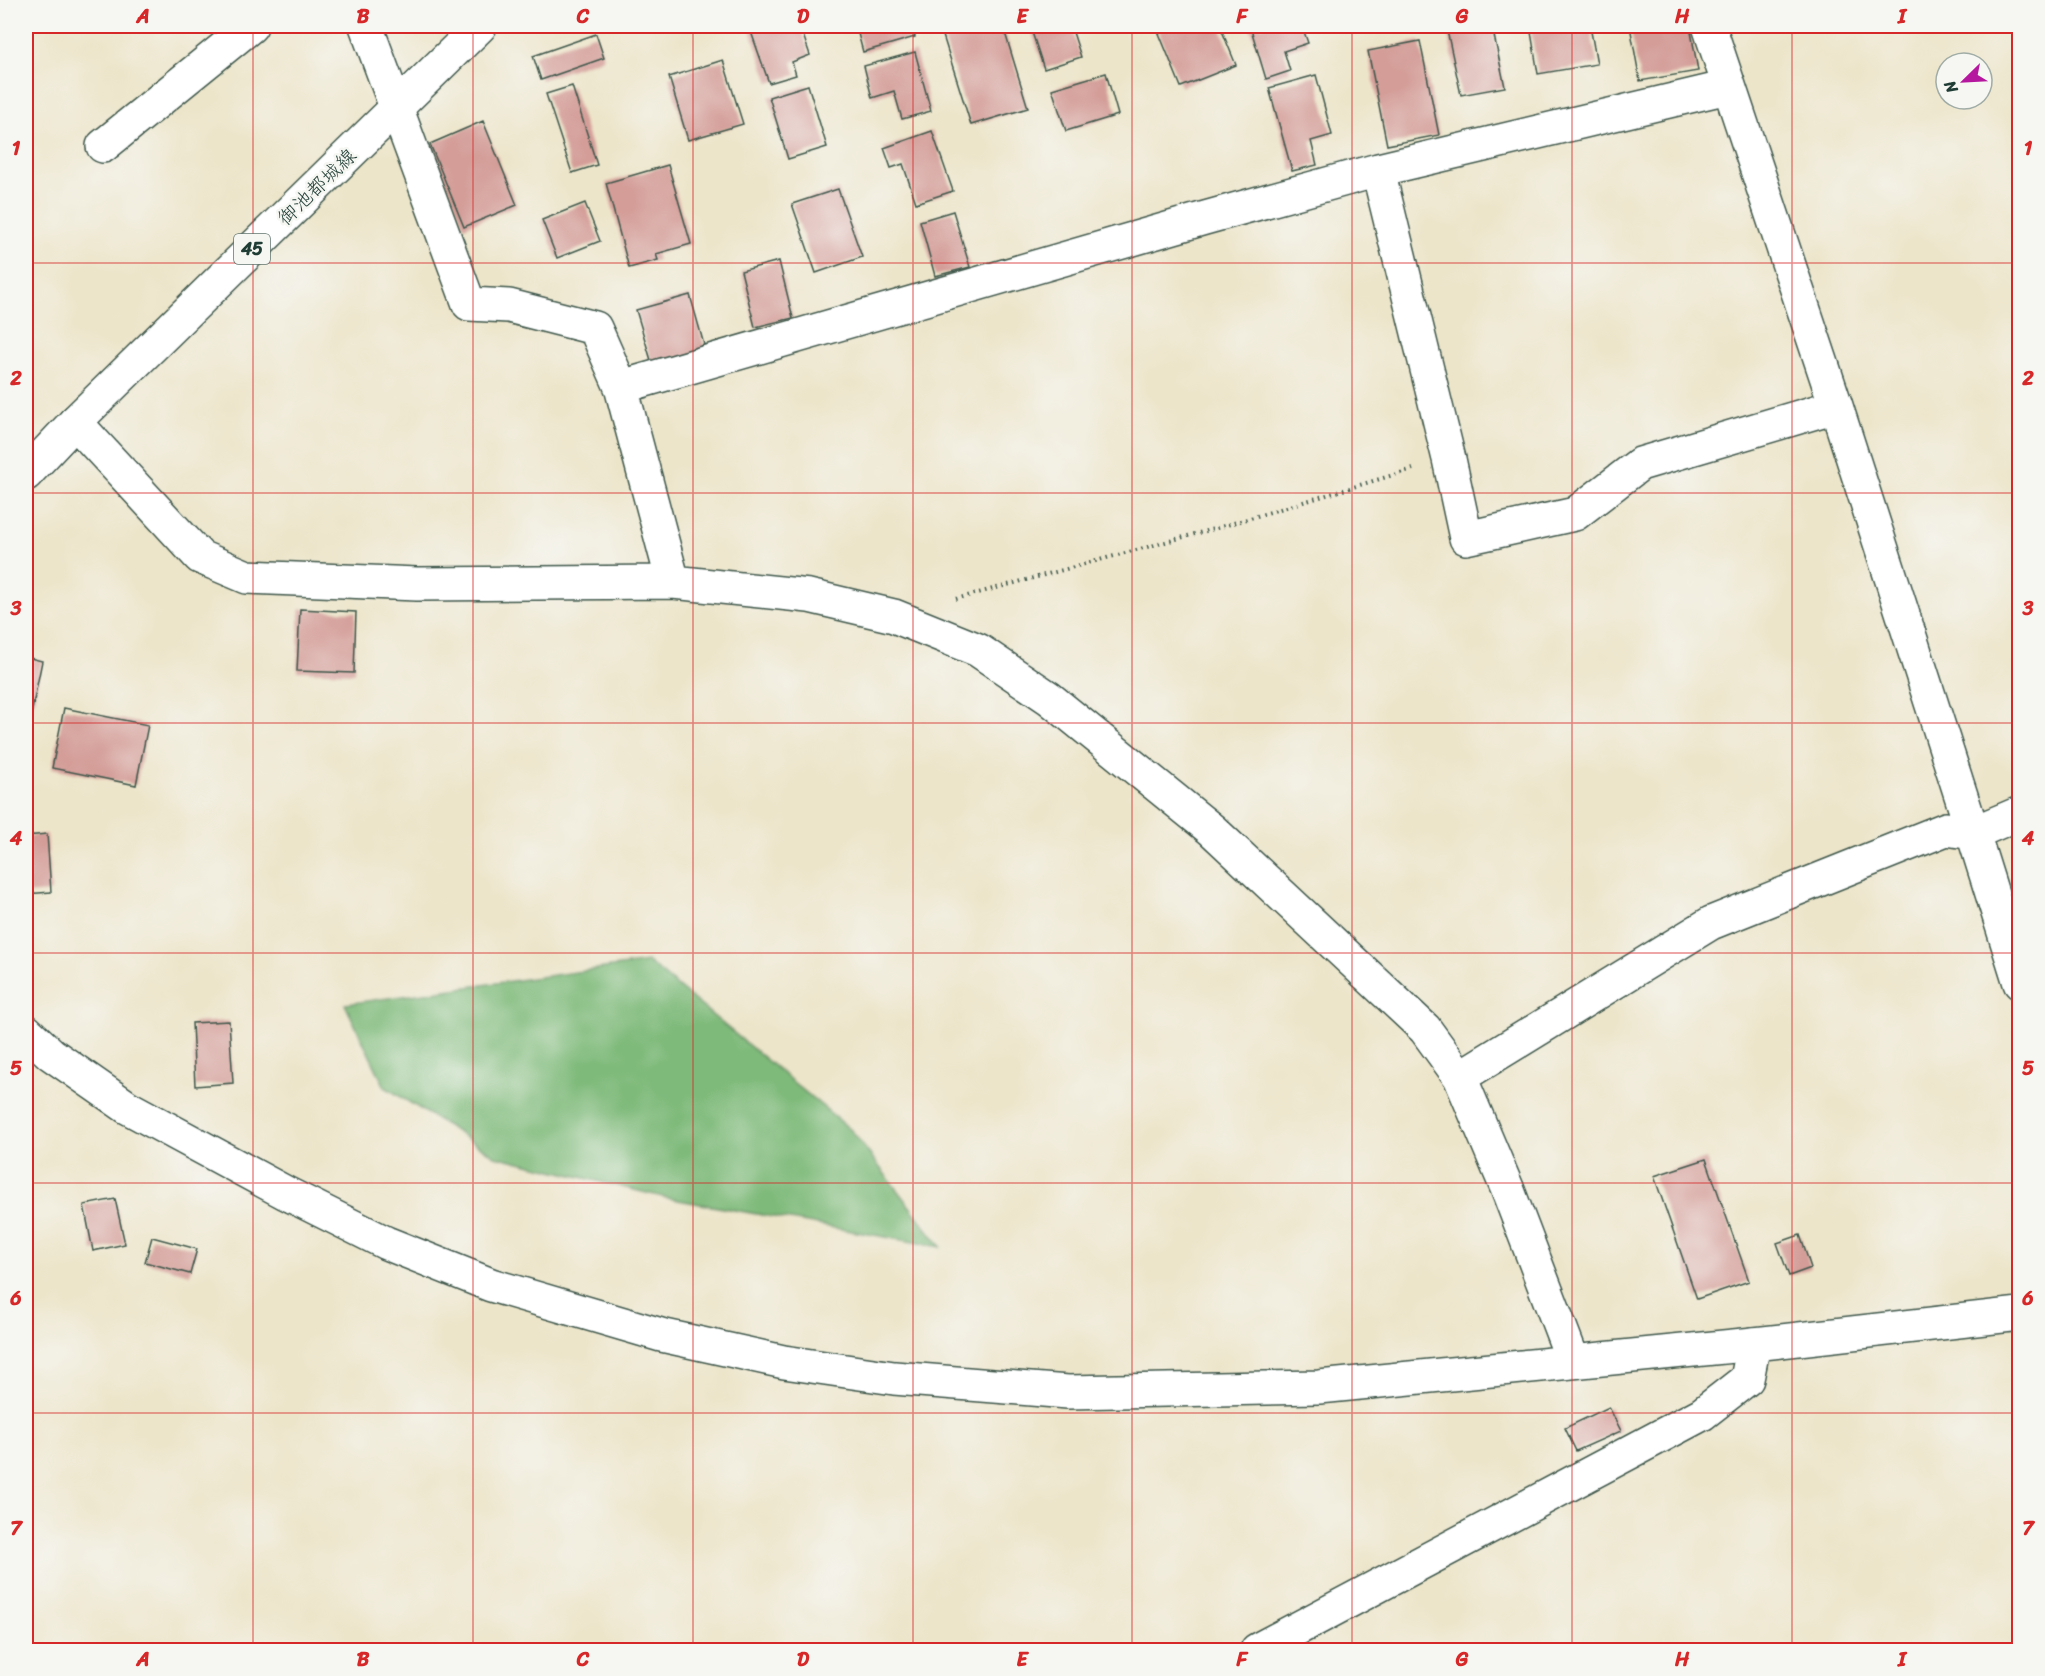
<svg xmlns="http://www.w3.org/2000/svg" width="2045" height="1676" viewBox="0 0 2045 1676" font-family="Sriracha,'Klee One',sans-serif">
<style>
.forest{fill:#7eba79;stroke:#4e7c56;stroke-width:1.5}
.building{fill:#d49d98}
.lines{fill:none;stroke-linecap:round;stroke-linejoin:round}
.minor-casing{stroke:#3e564a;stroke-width:36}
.tertiary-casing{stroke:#3e564a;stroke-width:36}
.primary-casing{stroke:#3e564a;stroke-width:36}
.path{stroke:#3e564a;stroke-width:4;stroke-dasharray:1.5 4.5;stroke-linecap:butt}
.minor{stroke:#fff;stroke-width:33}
.tertiary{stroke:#fff;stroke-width:33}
.primary{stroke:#fff;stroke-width:33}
.grid{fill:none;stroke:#d62828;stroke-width:1.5;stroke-opacity:0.55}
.labels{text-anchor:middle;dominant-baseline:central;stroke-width:5;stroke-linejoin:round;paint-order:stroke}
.shield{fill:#f6f6f2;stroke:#60746d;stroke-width:1.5}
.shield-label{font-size:18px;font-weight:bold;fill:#1f3d34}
.street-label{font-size:20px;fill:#1f3d34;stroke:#f6f6f2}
.neatline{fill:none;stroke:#d62828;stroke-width:2}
.grid-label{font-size:20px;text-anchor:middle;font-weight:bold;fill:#d62828}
</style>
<rect width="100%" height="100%" fill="#f6f6f2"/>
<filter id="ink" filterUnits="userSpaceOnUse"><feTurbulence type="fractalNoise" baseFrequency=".0167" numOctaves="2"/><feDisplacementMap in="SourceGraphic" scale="12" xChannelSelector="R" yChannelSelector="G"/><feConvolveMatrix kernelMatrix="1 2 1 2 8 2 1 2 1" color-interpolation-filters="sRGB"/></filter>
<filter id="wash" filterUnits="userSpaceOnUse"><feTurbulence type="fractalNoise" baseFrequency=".008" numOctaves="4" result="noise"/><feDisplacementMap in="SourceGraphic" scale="24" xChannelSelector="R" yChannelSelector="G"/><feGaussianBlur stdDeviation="1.35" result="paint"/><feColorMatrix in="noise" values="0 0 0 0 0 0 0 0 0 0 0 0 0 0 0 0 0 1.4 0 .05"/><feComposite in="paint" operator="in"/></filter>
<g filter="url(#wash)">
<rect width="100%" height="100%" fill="#ede5ca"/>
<path class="forest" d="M648,962L851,1130L941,1247L667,1198L495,1156L385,1087L345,1004Z"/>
<g id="blocks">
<path class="building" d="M749,26H800L810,55L792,62L796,75L769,83Z
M856,26H912L915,37L863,52Z
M940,26H1003L1028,108L971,125Z
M1030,26H1071L1081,57L1044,69Z
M1156,26H1220L1236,65L1181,87Z
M1250,26H1302L1308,43L1284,51L1290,71L1266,79Z
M1446,26H1492L1505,87L1461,95Z
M1530,26H1590L1597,64L1538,74Z
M1630,26H1690L1698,71L1640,81Z
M596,34L604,58L541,80L533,56Z
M1420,41L1439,135L1387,145L1368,51Z
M915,52L931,111L902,119L894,91L872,98L864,66Z
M723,60L743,124L688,140L669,77Z
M1106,73L1118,115L1066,131L1052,89Z
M1316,75L1332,135L1311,141L1317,165L1292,171L1269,88Z
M808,85L827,147L788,159L769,97Z
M572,86L597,165L572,173L546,94Z
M483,121L517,205L464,227L430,144Z
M932,131L953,191L916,203L903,164L891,168L884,148Z
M668,165L691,244L656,254L658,260L629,268L606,183Z
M838,189L862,257L816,273L792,204Z
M585,203L600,241L557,258L542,220Z
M953,211L970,267L935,276L920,221Z
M779,261L793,318L755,327L741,271Z
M690,295L706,352L653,367L636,310Z
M300,609L356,612L354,673L297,671Z
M26,657L42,661L30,720H26Z
M64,708L148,725L136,785L52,768Z
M47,834L51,892L26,894V836Z
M229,1021L233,1083L195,1086L192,1023Z
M1706,1159L1749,1281L1697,1299L1654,1176Z
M115,1199L125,1244L93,1251L84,1205Z
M1800,1235L1811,1268L1789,1276L1777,1243Z
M152,1237L197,1249L190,1274L145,1262Z
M1609,1407L1621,1431L1576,1451L1565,1428Z"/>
</g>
</g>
<g filter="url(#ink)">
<use href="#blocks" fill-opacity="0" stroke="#3e564a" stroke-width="1.5"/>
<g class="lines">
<g class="minor-casing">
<path id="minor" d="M366,26L469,304L509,306L595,328L621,387L673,582
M1709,26L1836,406L1973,833L2020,983
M103,146L251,26
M1378,170L1449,459L1466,538L1575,514L1640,464L1836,406
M621,387L1205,218L1378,170L1728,87
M75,422L200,557L247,577L417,584L673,582L809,596L894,616L978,650L1049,698L1212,830L1425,1029L1460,1077L1507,1188L1573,1361
M1460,1077L1711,923L1946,829L1973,833L2020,813
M1257,1650L1702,1414L1747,1379L1754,1344"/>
</g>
<g class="tertiary-casing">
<path id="tertiary" d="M26,1031L51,1054L127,1107L286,1193L386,1243L491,1285L661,1335L784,1362L894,1378L1068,1392L1319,1387L1754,1344L2020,1314"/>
</g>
<g class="primary-casing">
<path id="primary" d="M26,474L75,422L480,26"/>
</g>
<path class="path" d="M956,599L1217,528L1413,469"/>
<use href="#minor" class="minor"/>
<use href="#tertiary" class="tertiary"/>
<use href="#primary" class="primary"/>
</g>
</g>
<path class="grid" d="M253,26V1650M473,26V1650M693,26V1650M913,26V1650M1132,26V1650M1352,26V1650M1572,26V1650M1792,26V1650M26,263H2020M26,493H2020M26,723H2020M26,953H2020M26,1183H2020M26,1413H2020"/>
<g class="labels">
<rect class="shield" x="234" y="234" width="36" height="30" rx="4.5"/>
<g class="shield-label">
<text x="252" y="249">45</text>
</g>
<g class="street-label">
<text transform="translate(317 187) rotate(-44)">御池都城線</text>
</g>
</g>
<rect width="2045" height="1676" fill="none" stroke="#f6f6f2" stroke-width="66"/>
<g transform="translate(1964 81) rotate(246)"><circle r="28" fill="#f6f6f2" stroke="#a0aca6" stroke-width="1.5"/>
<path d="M0-4.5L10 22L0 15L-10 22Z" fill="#b5179e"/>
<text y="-9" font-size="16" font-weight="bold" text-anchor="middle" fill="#1f3d34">N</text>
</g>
<rect x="33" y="33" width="1979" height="1610" class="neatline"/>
<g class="grid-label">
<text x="143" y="23">A</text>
<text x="363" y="23">B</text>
<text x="583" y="23">C</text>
<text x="803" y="23">D</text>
<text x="1022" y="23">E</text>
<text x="1242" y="23">F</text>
<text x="1462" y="23">G</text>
<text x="1682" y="23">H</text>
<text x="1902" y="23">I</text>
<text x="16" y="155">1</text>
<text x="2028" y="155">1</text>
<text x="16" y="385">2</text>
<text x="2028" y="385">2</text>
<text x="16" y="615">3</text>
<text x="2028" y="615">3</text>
<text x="16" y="845">4</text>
<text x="2028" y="845">4</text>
<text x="16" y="1075">5</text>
<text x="2028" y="1075">5</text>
<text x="16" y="1305">6</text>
<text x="2028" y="1305">6</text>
<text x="16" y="1535">7</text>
<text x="2028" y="1535">7</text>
<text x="143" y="1666">A</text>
<text x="363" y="1666">B</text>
<text x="583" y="1666">C</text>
<text x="803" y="1666">D</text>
<text x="1022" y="1666">E</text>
<text x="1242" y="1666">F</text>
<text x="1462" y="1666">G</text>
<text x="1682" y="1666">H</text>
<text x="1902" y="1666">I</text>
</g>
</svg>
